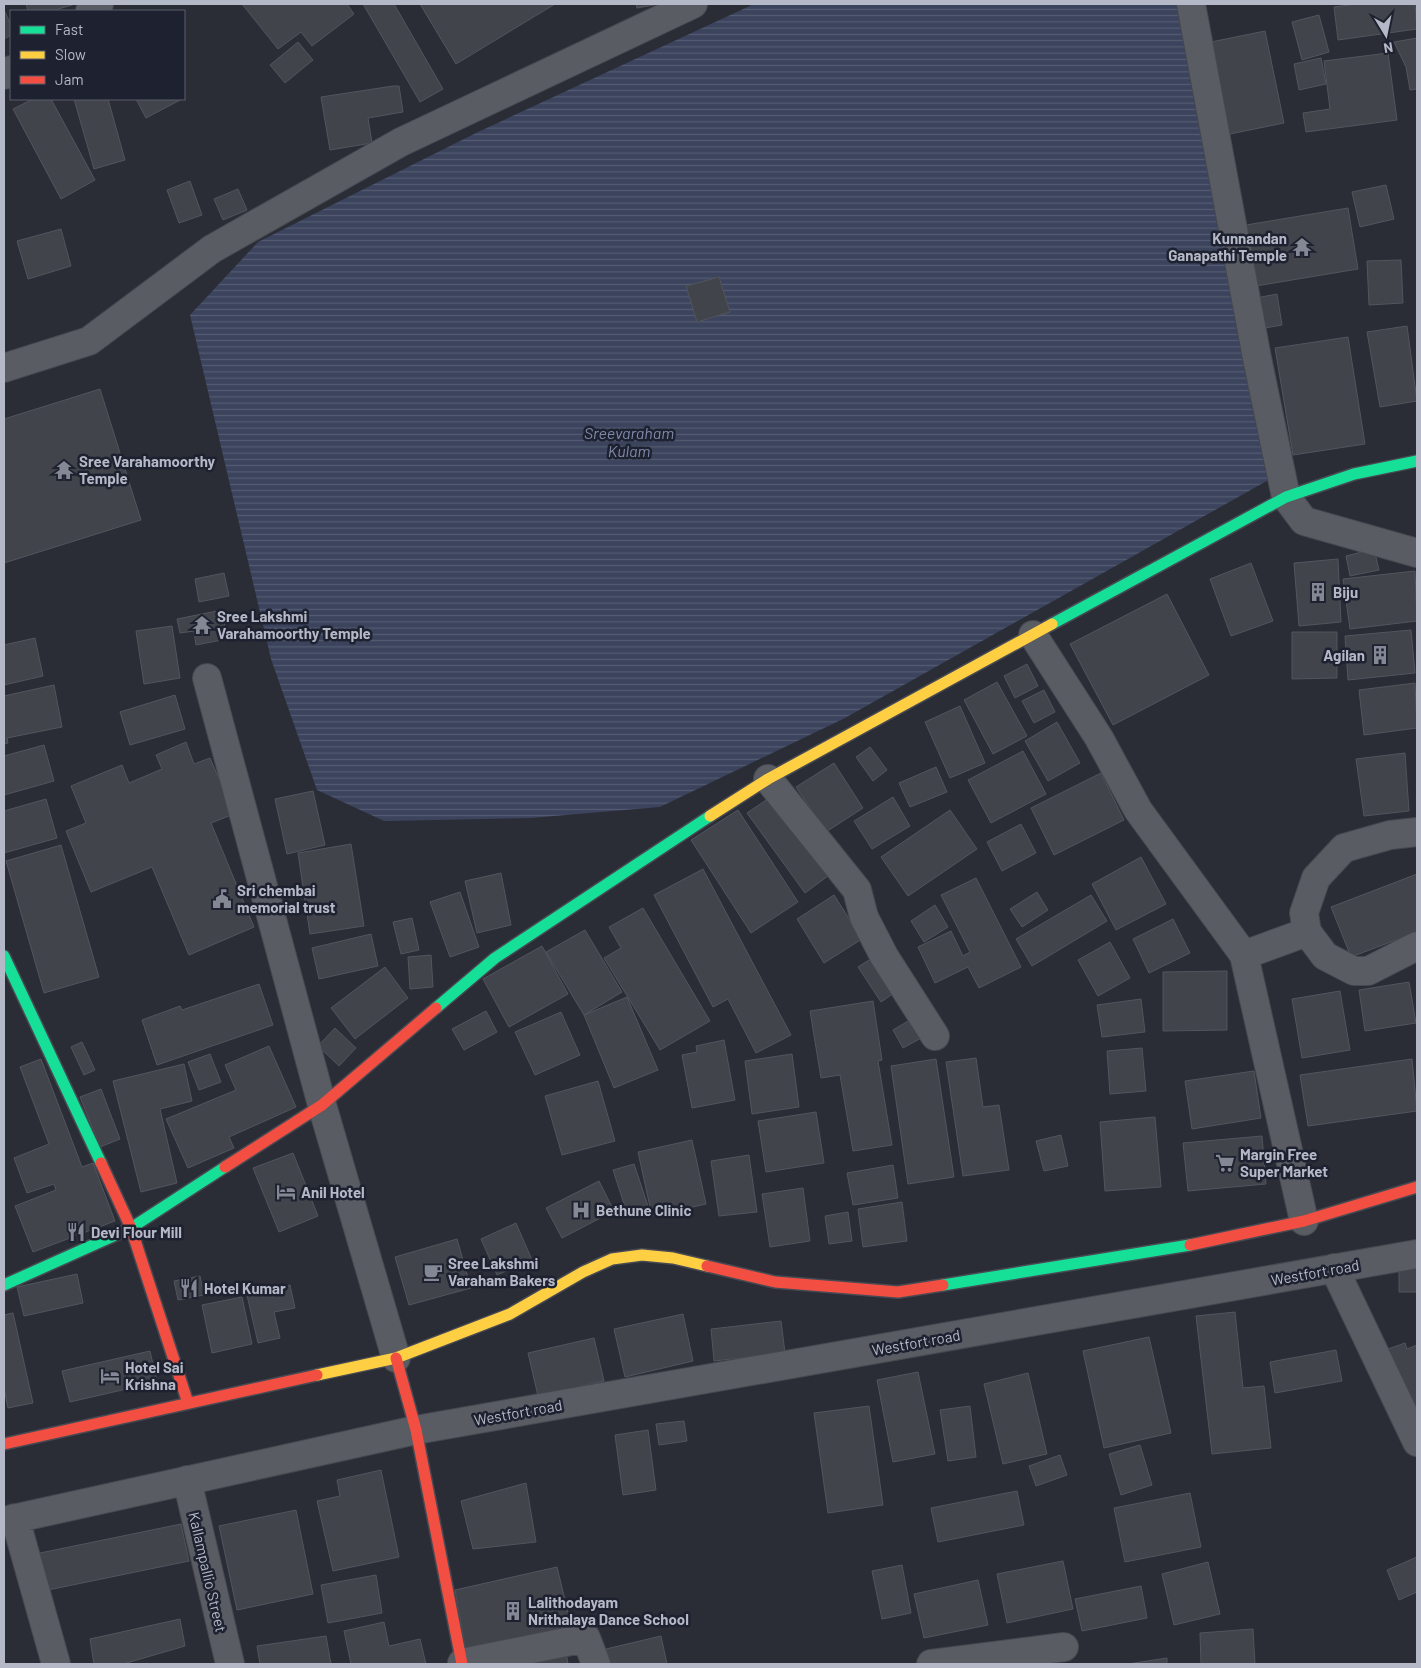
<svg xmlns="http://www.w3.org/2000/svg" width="1421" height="1668" viewBox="0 0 1421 1668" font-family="Barlow,sans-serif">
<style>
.water{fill:url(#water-rules)}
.building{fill:#41444b;stroke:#52555d}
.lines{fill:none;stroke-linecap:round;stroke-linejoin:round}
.street-casing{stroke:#46484f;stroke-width:30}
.fast-casing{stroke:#484a53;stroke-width:14}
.slow-casing{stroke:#484a53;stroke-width:14}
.jam-casing{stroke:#484a53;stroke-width:14}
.street{stroke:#5a5c64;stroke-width:28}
.fast{stroke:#16e098;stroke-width:11}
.slow{stroke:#ffcf43;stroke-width:11}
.jam{stroke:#f24e42;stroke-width:11}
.labels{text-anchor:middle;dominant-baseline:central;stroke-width:5;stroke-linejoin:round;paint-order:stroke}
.poi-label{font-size:15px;font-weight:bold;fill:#b5b8c6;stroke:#1e2230;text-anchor:start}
.street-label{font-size:15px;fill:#b5b8c6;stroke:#1e2230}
.water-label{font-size:16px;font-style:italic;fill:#808aaa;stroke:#1e2230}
</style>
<defs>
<pattern id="water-rules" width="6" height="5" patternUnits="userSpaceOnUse" patternTransform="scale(1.25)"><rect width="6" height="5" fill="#3b435d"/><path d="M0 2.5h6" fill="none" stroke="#555c73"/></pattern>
</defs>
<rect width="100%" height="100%" fill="#2a2d36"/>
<path class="water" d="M754,4H1178L1272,478L845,718L660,807L531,818L384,821L317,790L271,659L190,315L258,242L478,132Z"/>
<path class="building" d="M26,4H75L52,11H28Z
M242,4H347L354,14L312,46L301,32L278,49Z
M363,4H394L443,89L420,102Z
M420,4H555L456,64Z
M636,4H659L637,8Z
M1356,4H1415L1417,29L1338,40L1334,7Z
M4,10L11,25V35L4,39Z
M1319,15L1329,52L1302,60L1292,22Z
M1265,31L1284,123L1225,135L1206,43Z
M1417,38V89L1410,90L1406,67L1394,42Z
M298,42L313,60L285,83L270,65Z
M1388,53L1397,120L1306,132L1303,113L1330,109L1324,61Z
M1321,58L1326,84L1299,90L1294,64Z
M393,86H399L403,112L368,118L372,143L330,150L321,97Z
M33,99H51L95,180L61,199L13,109Z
M74,99H108L125,160L94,169Z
M136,99H182L146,118Z
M190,181L202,215L179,223L167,190Z
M1386,185L1394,219L1360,227L1352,192Z
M238,189L247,210L223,220L214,199Z
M1348,208L1358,269L1256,286L1246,225Z
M61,229L71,266L28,279L17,241Z
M1401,260L1403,303L1369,305L1367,261Z
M719,277L730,312L697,322L686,286Z
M1277,294L1282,325L1260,329L1256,298Z
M1407,326L1417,401L1380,407L1367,332Z
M1348,337L1365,444L1293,455L1275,348Z
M100,389L141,520L4,563V419Z
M1374,549L1379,570L1350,576L1346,556Z
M1338,559L1341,622L1299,626L1294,563Z
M1251,563L1273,621L1231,636L1210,579Z
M1415,571L1417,621L1350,629L1343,579Z
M224,573L229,596L199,602L195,579Z
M1167,594L1209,675L1113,725L1070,644Z
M222,610L227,639L196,645L194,631L180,633L177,619Z
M172,626L180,678L144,684L136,631Z
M1411,630L1415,673L1348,680L1345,636Z
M1292,632H1337V678L1292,679Z
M35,638L43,676L4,685V645Z
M1027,664L1038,686L1015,698L1004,676Z
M997,682L1027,736L993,754L964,700Z
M1415,683L1417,728L1364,735L1359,690Z
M54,685L62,727L7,738L8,743L4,744V696Z
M1044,690L1055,712L1034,723L1022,701Z
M175,695L185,729L130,745L120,712Z
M960,706L985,763L950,778L925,722Z
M1057,722L1080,763L1048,781L1025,741Z
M186,742L194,764L210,758L234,814L211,823L254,927L189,955L152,867L91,892L66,831L86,823L71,786L122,765L129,783L162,769L156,755Z
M44,745L54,781L4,795V756Z
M870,747L887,770L873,781L856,757Z
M1023,751L1046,794L991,823L968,780Z
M1405,753L1409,811L1364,816L1356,759Z
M834,763L863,808L826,832L796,787Z
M936,767L947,792L910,807L899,783Z
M1101,773L1124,820L1054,855L1031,808Z
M313,791L325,845L287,854L275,799Z
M775,794L832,873L805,893L747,813Z
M893,797L910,826L872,849L854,821Z
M46,799L57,838L4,853V811Z
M738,810L798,902L751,933L691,840Z
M950,810L977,849L908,896L881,857Z
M1021,824L1036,853L1002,871L987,842Z
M351,844L364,926L310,934L298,853Z
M61,845L99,977L44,993L6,861Z
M1141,857L1166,904L1116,930L1092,884Z
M703,869L791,1035L756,1053L728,999L713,1007L654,895Z
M501,873L511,925L477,933L465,881Z
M1417,874V932L1351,957L1331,907Z
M976,878L1021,967L979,988L968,967L935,983L918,947L951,931L963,956L970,952L941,895Z
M460,892L479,947L450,957L430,902Z
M1037,892L1048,910L1022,927L1010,909Z
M834,895L862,939L824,963L797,919Z
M1091,895L1107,921L1032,966L1016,939Z
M935,905L948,927L924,942L911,921Z
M643,908L710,1021L660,1050L604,958L621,948L609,927Z
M412,918L419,950L401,954L393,922Z
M1173,919L1190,953L1149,973L1133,939Z
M585,930L622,992L584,1015L546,952Z
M371,934L378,966L319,979L312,948Z
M1110,942L1130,978L1098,996L1078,960Z
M542,946L568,994L509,1027L483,979Z
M431,955L433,987L410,989L408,957Z
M877,955L900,989L881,1002L858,967Z
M385,967L408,998L355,1039L331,1008Z
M1227,971V1030L1163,1031V972Z
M1409,982L1416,1023L1365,1031L1359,990Z
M259,984L273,1025L157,1065L142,1020L180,1006L182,1010Z
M1340,991L1350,1050L1302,1058L1292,999Z
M627,997L658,1070L614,1088L584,1015Z
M1141,999L1145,1032L1102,1037L1097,1005Z
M873,1001L882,1060L878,1061L892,1145L853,1151L840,1075L821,1078L810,1011Z
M486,1011L497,1032L464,1050L452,1029Z
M561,1012L580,1055L535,1075L515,1032Z
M915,1017L925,1036L903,1048L893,1030Z
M335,1028L356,1048L339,1066L318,1046Z
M724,1040L735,1100L692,1108L682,1055L697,1052L696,1046Z
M82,1042L95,1070L84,1075L71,1047Z
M269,1046L296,1107L229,1137L234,1148L188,1168L166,1119L236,1090L225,1065Z
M1142,1048L1146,1091L1110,1094L1107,1051Z
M210,1054L221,1082L199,1090L188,1062Z
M792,1054L799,1107L752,1114L745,1061Z
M976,1058L983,1107L999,1105L1009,1170L963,1176L946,1062Z
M41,1059L82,1167L93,1163L115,1221L33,1252L15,1206L56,1190L54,1184L27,1193L14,1158L49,1144L20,1067Z
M936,1059L954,1177L908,1184L891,1066Z
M1412,1059L1417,1111L1308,1126L1300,1075Z
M184,1064L192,1101L160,1109L177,1183L141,1192L113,1081Z
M1254,1071L1261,1118L1192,1129L1185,1081Z
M598,1081L615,1141L562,1155L545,1096Z
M101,1089L120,1139L100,1147L80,1097Z
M816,1112L824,1163L766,1172L758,1121Z
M1155,1117L1161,1187L1105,1191L1100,1122Z
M1061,1135L1068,1166L1044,1171L1036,1141Z
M1262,1136L1266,1184L1188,1191L1183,1143Z
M692,1140L706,1204L652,1216L638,1152Z
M293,1153L318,1216L279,1232L253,1168Z
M749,1155L757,1212L719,1216L711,1161Z
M634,1164L648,1206L627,1213L613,1170Z
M893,1165L898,1198L853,1205L847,1173Z
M599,1181L614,1211L562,1238L546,1208Z
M803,1188L810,1241L770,1247L762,1194Z
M902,1202L907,1241L863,1247L858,1209Z
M848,1212L852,1241L829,1244L825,1216Z
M516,1223L532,1260L497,1275L481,1239Z
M457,1239L471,1288L409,1305L395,1257Z
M1417,1268V1292H1399V1269Z
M77,1274L83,1303L24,1316L17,1287Z
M200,1276L204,1295L178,1300L174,1281Z
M290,1285L295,1308L274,1312L280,1338L258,1343L247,1295Z
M242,1297L252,1344L212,1353L202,1305Z
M1235,1312L1243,1388L1264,1386L1271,1448L1212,1454L1196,1316Z
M13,1313L33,1403L8,1408L4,1388V1315Z
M683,1314L693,1361L625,1377L614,1329Z
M781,1321L785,1353L714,1361L711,1329Z
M1149,1337L1171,1433L1104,1448L1083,1351Z
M594,1338L604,1381L538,1396L528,1353Z
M1405,1343L1407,1349L1417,1345V1426L1388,1349Z
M1336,1350L1342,1381L1275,1393L1270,1362Z
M150,1351L157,1382L70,1402L62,1371Z
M918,1372L935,1454L893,1462L877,1380Z
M1028,1373L1047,1454L1003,1464L984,1384Z
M869,1406L883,1505L828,1513L814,1413Z
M970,1406L976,1457L948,1461L940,1410Z
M684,1421L687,1441L659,1445L656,1424Z
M648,1430L656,1490L623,1495L615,1435Z
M1140,1445L1152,1485L1121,1495L1109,1454Z
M1060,1455L1067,1475L1036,1486L1029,1466Z
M381,1470L399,1557L333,1571L317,1501L340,1496L337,1480Z
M526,1483L536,1542L473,1549L461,1501Z
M1017,1491L1024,1525L938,1542L931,1508Z
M1190,1493L1201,1547L1125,1562L1114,1508Z
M296,1510L313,1594L237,1610L219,1526Z
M181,1524L189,1561L48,1590L40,1553Z
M1417,1557V1592L1399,1600L1387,1570Z
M1063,1561L1073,1609L1007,1623L997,1574Z
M1208,1562L1220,1614L1174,1625L1162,1574Z
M902,1565L911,1613L882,1619L872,1571Z
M557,1567L573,1633L467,1658L455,1590Z
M376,1575L382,1613L328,1623L321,1585Z
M978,1580L988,1625L924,1638L914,1594Z
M1141,1586L1147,1618L1082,1631L1075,1599Z
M180,1619L185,1646L123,1664H94L90,1639Z
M384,1622L389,1646L420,1639L426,1664H351L344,1631Z
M1253,1629L1255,1664H1201L1200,1633Z
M326,1636L331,1664H260L257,1646Z
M661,1636L667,1664H609L606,1649Z
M565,1646L568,1664H479Z
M1167,1658V1664H1128Z"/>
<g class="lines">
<g class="street-casing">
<path id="street" d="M1191,4L1257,358L1286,497L1304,521L1417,553
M90,11L99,4
M4,75L11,70
M4,368L89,341L212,249L401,142L693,4
M1033,635L1099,738L1138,810L1244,955L1304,1221
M207,678L322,1105L396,1358
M768,779L857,890L864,917L884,956L935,1036
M1417,832L1390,835L1344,848L1316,878L1304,913L1307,932L1325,956L1354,971H1368L1417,946
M1244,955L1307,932
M1334,1268L1417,1442
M187,1480L230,1664
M15,1518L56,1664
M4,1521L416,1430L1417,1254
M462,1663L586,1638L596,1664
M931,1664L1064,1647"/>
</g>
<g class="fast-casing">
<path id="fast" d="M1052,624L1286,497L1354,474L1417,461
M4,956L101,1163
M436,1008L495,958L710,816
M4,1285L131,1228L225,1167
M943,1285L1190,1245"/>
</g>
<g class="slow-casing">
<path id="slow" d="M710,816L768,779L1052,624
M317,1375L396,1358L510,1314L583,1272L612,1259L642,1255L673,1258L707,1266"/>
</g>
<g class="jam-casing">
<path id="jam" d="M101,1163L131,1228L188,1403
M225,1167L322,1105L436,1008
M1190,1245L1304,1221L1417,1187
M707,1266L775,1282L898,1292L943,1285
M396,1358L416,1430L462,1664
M4,1444L317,1375"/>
</g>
<use href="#street" class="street"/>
<use href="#fast" class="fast"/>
<use href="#slow" class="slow"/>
<use href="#jam" class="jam"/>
</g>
<defs>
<g id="temple-bare" transform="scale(1.5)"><path d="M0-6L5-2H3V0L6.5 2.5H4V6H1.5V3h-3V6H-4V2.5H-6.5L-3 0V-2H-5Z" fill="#848794" stroke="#1e2230" stroke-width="2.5" paint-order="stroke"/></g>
<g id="building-bare" transform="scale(1.5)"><path d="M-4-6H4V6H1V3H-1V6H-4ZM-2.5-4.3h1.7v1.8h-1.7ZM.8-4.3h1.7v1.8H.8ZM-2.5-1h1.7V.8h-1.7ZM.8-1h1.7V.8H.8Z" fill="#848794" stroke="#1e2230" stroke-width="2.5" paint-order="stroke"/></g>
<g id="civic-bare" transform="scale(1.5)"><path d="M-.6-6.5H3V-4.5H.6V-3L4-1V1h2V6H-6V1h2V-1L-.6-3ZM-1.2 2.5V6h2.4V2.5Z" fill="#848794" stroke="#1e2230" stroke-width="2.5" paint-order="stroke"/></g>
<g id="supermarket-bare" transform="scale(1.5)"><path d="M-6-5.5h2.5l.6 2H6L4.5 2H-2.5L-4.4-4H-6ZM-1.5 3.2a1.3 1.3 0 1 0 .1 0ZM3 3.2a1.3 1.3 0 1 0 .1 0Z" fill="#848794" stroke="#1e2230" stroke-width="2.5" paint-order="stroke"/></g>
<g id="hotel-bare" transform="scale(1.5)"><path d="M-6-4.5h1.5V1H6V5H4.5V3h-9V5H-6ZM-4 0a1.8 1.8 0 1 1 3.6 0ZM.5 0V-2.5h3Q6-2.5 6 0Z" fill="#848794" stroke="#1e2230" stroke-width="2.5" paint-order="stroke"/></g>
<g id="hospital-bare" transform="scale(1.5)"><path d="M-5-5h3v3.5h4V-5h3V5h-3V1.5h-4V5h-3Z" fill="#848794" stroke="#1e2230" stroke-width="2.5" paint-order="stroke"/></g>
<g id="restaurant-bare" transform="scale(1.5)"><path d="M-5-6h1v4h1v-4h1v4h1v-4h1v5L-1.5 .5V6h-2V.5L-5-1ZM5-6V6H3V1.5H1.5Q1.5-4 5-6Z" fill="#848794" stroke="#1e2230" stroke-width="2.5" paint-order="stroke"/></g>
<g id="cafe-bare" transform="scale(1.5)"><path d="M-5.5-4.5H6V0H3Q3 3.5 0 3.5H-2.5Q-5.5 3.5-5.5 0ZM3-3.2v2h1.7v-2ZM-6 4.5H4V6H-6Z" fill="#848794" stroke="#1e2230" stroke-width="2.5" paint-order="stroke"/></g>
</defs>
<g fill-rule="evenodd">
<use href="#temple-bare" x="1302" y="247"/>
<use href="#temple-bare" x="64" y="470"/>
<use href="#building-bare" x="1318" y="592"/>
<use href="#temple-bare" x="202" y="625"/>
<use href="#building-bare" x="1380" y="655"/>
<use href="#civic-bare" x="222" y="899"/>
<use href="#supermarket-bare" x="1225" y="1163"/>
<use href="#hotel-bare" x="286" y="1192"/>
<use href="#hospital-bare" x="581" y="1210"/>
<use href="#restaurant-bare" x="76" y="1232"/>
<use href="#cafe-bare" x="433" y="1272"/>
<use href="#restaurant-bare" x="189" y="1288"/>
<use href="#hotel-bare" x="110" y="1376"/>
<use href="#building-bare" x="513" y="1611"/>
</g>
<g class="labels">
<g class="poi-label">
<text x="1287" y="238" text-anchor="end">Kunnandan<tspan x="1287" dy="17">Ganapathi Temple</tspan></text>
<text x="79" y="461">Sree Varahamoorthy<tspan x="79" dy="17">Temple</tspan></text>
<text x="1333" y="592">Biju</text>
<text x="217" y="616">Sree Lakshmi<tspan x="217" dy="17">Varahamoorthy Temple</tspan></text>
<text x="1365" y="655" text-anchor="end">Agilan</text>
<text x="237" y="890">Sri chembai<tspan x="237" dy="17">memorial trust</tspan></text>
<text x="1240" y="1154">Margin Free<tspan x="1240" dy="17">Super Market</tspan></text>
<text x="301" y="1192">Anil Hotel</text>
<text x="596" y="1210">Bethune Clinic</text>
<text x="91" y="1232">Devi Flour Mill</text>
<text x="448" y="1263">Sree Lakshmi<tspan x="448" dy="17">Varaham Bakers</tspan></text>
<text x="204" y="1288">Hotel Kumar</text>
<text x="125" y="1367">Hotel Sai<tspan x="125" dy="17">Krishna</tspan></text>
<text x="528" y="1602">Lalithodayam<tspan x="528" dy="17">Nrithalaya Dance School</tspan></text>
</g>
<g class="street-label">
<text transform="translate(1315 1272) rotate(-10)">Westfort road</text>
<text transform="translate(916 1342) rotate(-10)">Westfort road</text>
<text transform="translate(518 1412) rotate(-10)">Westfort road</text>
<text transform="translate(208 1572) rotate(77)">Kallampallio Street</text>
</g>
<g class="water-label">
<text x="629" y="432">Sreevaraham<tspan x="629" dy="18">Kulam</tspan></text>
</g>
</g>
<rect width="1421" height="1668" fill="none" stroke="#b5b8c6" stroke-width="10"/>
<rect x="10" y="10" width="175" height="90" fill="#1e2230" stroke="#5a5e6c"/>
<rect x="20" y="26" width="25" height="8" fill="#16e098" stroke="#5a5e6c"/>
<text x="55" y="35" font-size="15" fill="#b5b8c6">Fast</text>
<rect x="20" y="51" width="25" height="8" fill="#ffcf43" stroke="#5a5e6c"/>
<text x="55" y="60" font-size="15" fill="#b5b8c6">Slow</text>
<rect x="20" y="76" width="25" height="8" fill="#f24e42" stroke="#5a5e6c"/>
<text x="55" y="85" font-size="15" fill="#b5b8c6">Jam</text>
<g transform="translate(1386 35) rotate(170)" stroke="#1e2230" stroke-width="4" paint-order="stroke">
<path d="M0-4L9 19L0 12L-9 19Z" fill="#b5b8c6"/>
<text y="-8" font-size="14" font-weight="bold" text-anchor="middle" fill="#b5b8c6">N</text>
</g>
</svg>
